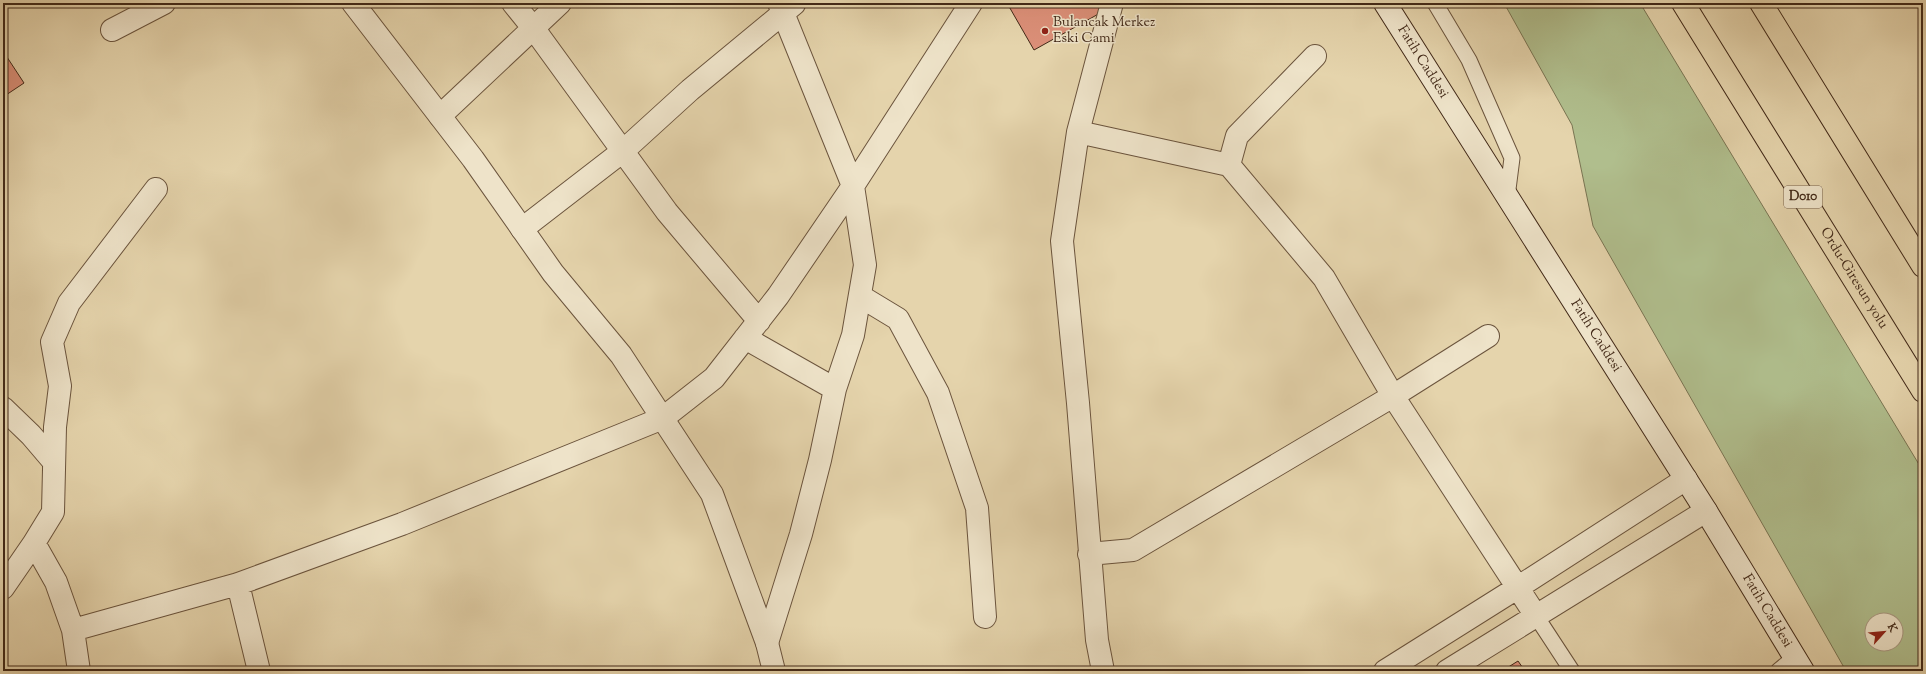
<svg xmlns="http://www.w3.org/2000/svg" width="1926" height="674" viewBox="0 0 1926 674" font-family="'Sorts Mill Goudy',serif">
<style>
.green{fill:#b0be8d;stroke:#797452;fill-rule:evenodd}
.building{fill:#db8f78;stroke:#422918}
.lines{fill:none;stroke-linecap:round;stroke-linejoin:round}
.service-casing{stroke:#6b543d;stroke-width:17}
.minor-casing{stroke:#6b543d;stroke-width:24}
.tertiary-casing{stroke:#6b543d;stroke-width:24}
.secondary-casing{stroke:#422918;stroke-width:24}
.trunk-casing{stroke:#422918;stroke-width:24}
.service{stroke:#eee3c9;stroke-width:15}
.minor{stroke:#eee3c9;stroke-width:22}
.tertiary{stroke:#eee3c9;stroke-width:22}
.secondary{stroke:#eee3c9;stroke-width:22}
.trunk{stroke:#e5d4ac;stroke-width:22}
.poi-dot{fill:#8f2418;stroke:#eee3c9;stroke-width:1.5}
.labels{text-anchor:middle;dominant-baseline:central;stroke-width:3;stroke-linejoin:round;paint-order:stroke}
.shield{fill:#eee3c9;stroke:#76614d;stroke-width:1}
.shield-label{font-size:13px;font-weight:bold;fill:#422918}
.poi-label{font-size:14px;fill:#422918;stroke:#eee3c9;text-anchor:start}
.street-label{font-size:14px;fill:#422918;stroke:#eee3c9}
</style>
<rect width="100%" height="100%" fill="#e5d4ac"/>
<filter id="stains"><feTurbulence type="fractalNoise" baseFrequency=".005" numOctaves="4"/><feColorMatrix values="0 0 0 0 .2 0 0 0 0 .09 0 0 0 0 .02 0 0 0 .5 -.17"/></filter>
<radialGradient id="worn" r=".72"><stop offset=".6" stop-color="#630" stop-opacity="0"/><stop offset="1" stop-color="#630" stop-opacity=".3"/></radialGradient>
<path class="green" d="M1504,3H1640L1923,471V671H1846L1593,226L1572,125ZM1872,620H1896V644H1872Z"/>
<path class="building" d="M1007,3H1096L1102,12L1034,50Z
M3,51L24,83L3,97Z
M1518,661L1525,671H1502Z"/>
<g class="lines">
<g class="service-casing">
<path id="service" d="M1435,3L1469,60L1512,158L1507,197
M1536,616L1572,671
M1778,671L1795,657"/>
</g>
<g class="minor-casing">
<path id="minor" d="M513,3L534,29L667,212L759,321
M112,30L164,3
M440,116L560,3
M1078,132L1229,165L1324,278L1393,396L1536,616
M1229,165L1237,136L1315,56
M522,229L623,151L690,90L794,4
M860,296L898,319L938,393L977,508L985,617
M745,338L835,389
M3,408L31,435L54,462
M34,543L53,512L55,427L60,386L52,342L69,303L156,189
M1089,554L1133,550L1393,396L1488,336
M238,584L259,671
M3,588L34,543L56,582L73,630L238,584L402,524L663,418L714,378L778,296L853,186L971,3
M73,630L79,671
M767,643L801,534L820,460L835,389L853,335L865,265L853,186L779,3
M1103,671L1097,640L1078,403L1062,241L1078,132L1112,3
M1385,671L1517,588L1686,479
M1447,671L1706,511"/>
</g>
<g class="tertiary-casing">
<path id="tertiary" d="M353,3L473,159L553,273L621,355L712,494L767,643L774,671"/>
</g>
<g class="secondary-casing">
<g id="secondary">
<path id="s1" d="M1385,3L1706,511L1803,671"/>
</g>
</g>
<g class="trunk-casing">
<g id="trunk">
<path id="s2" d="M1683,3L1923,391"/>
<path d="M1761,3L1923,266"/>
</g>
</g>
<use href="#service" class="service"/>
<use href="#minor" class="minor"/>
<use href="#tertiary" class="tertiary"/>
<use href="#secondary" class="secondary"/>
<use href="#trunk" class="trunk"/>
</g>
<circle class="poi-dot" cx="1045" cy="31" r="4"/>
<g class="labels">
<rect class="shield" x="1784" y="186" width="38" height="22" rx="3"/>
<g class="shield-label">
<text x="1803" y="197">D010</text>
</g>
<g class="poi-label">
<text x="1053" y="23">Bulancak Merkez<tspan x="1053" dy="16">Eski Cami</tspan></text>
</g>
<g class="street-label">
<text stroke="none"><textPath href="#s1" startOffset="70">Fatih Caddesi</textPath></text>
<text stroke="none"><textPath href="#s2" startOffset="324">Ordu-Giresun yolu</textPath></text>
<text stroke="none"><textPath href="#s1" startOffset="394">Fatih Caddesi</textPath></text>
<text stroke="none"><textPath href="#s1" startOffset="718">Fatih Caddesi</textPath></text>
</g>
</g>
<rect width="1926" height="674" fill="none" stroke="#e5d4ac" stroke-width="16"/>
<rect x="4" y="4" width="1918" height="666" fill="none" stroke="#422918" stroke-width="2"/>
<rect x="8" y="8" width="1910" height="658" fill="none" stroke="#422918"/>
<g transform="translate(1884 632) rotate(63)"><circle r="19" fill="#eee3c9" stroke="#a99982"/>
<path d="M0-3L7 15L0 10L-7 15Z" fill="#8f2418"/>
<text y="-6" font-size="11" font-weight="bold" text-anchor="middle" fill="#422918">K</text>
</g>
<rect width="100%" height="100%" filter="url(#stains)"/>
<rect width="100%" height="100%" fill="url(#worn)"/>
</svg>
